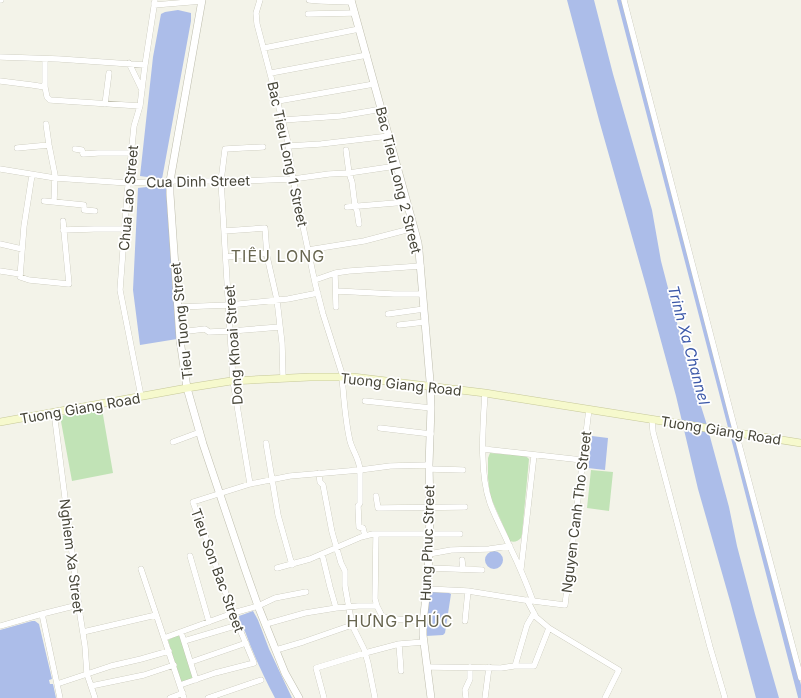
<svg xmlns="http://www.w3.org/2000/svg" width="801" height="698" viewBox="0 0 801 698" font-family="Inter,sans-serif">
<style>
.green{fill:#c1e3b6}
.water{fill:#acbde9}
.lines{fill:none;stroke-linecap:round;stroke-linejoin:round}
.canal{stroke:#acbde9;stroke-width:6}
.minor-casing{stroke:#bebdad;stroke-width:6}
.tertiary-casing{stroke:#bebdad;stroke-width:8}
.secondary-casing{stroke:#c6c899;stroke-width:8}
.minor{stroke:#fff;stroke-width:5.5}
.tertiary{stroke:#fff;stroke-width:7}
.secondary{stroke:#f6f9cd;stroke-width:7}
.labels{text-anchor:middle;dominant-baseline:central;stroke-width:3.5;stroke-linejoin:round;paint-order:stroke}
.street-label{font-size:14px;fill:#464538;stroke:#fff}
.water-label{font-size:15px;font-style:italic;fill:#3b58a8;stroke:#fff}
.quarter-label{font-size:16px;letter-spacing:1px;fill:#686650;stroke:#fff}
</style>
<rect width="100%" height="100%" fill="#f3f3e9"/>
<path class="green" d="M102,409L113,473L72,481L60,416Z
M490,453L526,456L529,459L522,534L521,538C518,541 514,543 510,541L491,498L489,487L488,478V458Z
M591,470L613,472L609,511L587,508Z
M178,635H181L194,679L181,683L168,640Z"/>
<path class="water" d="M567,0H594L613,74L652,210L661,261L688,365L706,422L729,507L737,546L755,614L779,698H756L730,601L698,489L676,396L646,286L599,120Z
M178,10L191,13V21L162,179L140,176L153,57L161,14L165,12Z
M147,187H162L166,188L177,339L140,345L133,290L138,188Z
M592,436L608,438L605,470L588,468Z
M485 560a9 9 0 1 1 18 0a9 9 0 1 1-18 0Z
M428,591L449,593L451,594L445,633L443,635L426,636Z
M253,611L258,620L269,649L292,698H275C264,677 254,656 246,634C244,628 239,623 239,616Z
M32,621H35L39,624L52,679L49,680L50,684H53L56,698H0V630Z"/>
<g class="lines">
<path class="canal" d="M620,0L731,427
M734,438L801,697"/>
<g class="minor-casing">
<path id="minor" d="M0,0H1
M260,0L256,13L257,24L287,138L293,179L315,283L323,314L343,377
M309,0L321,1L352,2
M624,0L736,433L801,678
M154,3V5L202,1
M308,14L355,13
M264,48L359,29
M0,57L59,59L145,65
M45,59V87
M129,63L142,90
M271,73L367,55
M0,81L32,85L45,87L47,97L50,100L140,106
M278,101L374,84
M105,104L109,73
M283,120L341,116L382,109
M46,124L49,145L55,175L54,202
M288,146L321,144L389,136
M17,148L49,145
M75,149L82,150L83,154L98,153H131
M346,150L349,173L352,182L355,206L357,211L359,224
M0,169L55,178L128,183L170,181H242L293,179L329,174L349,173L396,166
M32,175L24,226L20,277L29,280L69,284L63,221
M44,201L84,205V210L95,211
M347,207L407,202
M63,230L94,229H124
M224,231L265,228L267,256L277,300L282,343L283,378
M0,244L22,249
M308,250L364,241L414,228
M226,257L267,253
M0,271L20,274
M335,273L336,307
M315,280L335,273L349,271L421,266
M336,291L394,294H422
M178,307L229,305L288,299L318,293
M388,314L424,309
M399,325L425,322
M180,332L205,329L209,332L231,331L280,327
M485,393C483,425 479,472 490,503C495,517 503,531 509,545C518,563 526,582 533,601L565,605L589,409
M141,396L120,290L127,196L134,126L140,106L145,65L155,0
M365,401L431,408
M54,412L80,615L85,646L87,674L95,698
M652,419L653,432L710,647L725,698
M380,428L431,434
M173,442L200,432
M266,443L278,515L292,565
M483,449L582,460
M429,469L463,470
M319,473L320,482L323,485L332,532L341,563L345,571V586L352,625L364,649L368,663L375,698
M250,484L233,381L221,181L225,149L263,147
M376,496L378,508L465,507
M376,534L375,599L377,606L382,616L388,618L423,622
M365,536L363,528L359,527L358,506L360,503V470L390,466L429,465
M429,554L451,550L489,549L510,546
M190,556L209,622
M462,560L463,569
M277,568L310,559L361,537L373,534H460
M428,568L482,570
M141,569L164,638
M521,569L534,455
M427,589L468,591L531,601
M527,600L536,617L549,628L619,670L605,698
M336,608L358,606H377
M465,621L468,591
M266,624L305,613L336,608L330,587L322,554
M0,626L42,614
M83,632L156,615
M181,632L196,680
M184,641L238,625
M399,644L401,671
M276,650L303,642L352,625
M191,662L246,643
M515,666L527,625L534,613
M427,667L501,668L514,666H534L549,628
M57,684L111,666L141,659L169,651
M180,685L215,673L254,663L233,613L193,502L250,484L290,476L360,470C359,458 353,452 350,441C345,420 344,398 342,377
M91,686L144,675L174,665
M60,698L42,614L78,605
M170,698L183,693
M184,698L164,638L233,613L258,606L275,598L306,592
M208,698L261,680
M324,698L316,668L365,653L399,644L424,642
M466,698L465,690L470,679V667
M485,698L489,667"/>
</g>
<g class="tertiary-casing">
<path id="tertiary" d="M202,0L170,181V194L180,340L187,388L203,444L245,569L258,606L285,673L299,698
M351,0L414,228L418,243L419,251L430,381L431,408L429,465L430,507L429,554L427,589L423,622V635L431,698"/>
</g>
<g class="secondary-casing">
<path id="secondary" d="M0,422L187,388L231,381L310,377H353L485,393L801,443"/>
</g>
<use href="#minor" class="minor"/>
<use href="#tertiary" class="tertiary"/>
<use href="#secondary" class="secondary"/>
</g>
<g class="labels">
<g class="street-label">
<text transform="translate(288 154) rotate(78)">Bac Tieu Long 1 Street</text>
<text transform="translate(399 180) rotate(76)">Bac Tieu Long 2 Street</text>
<text transform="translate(198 181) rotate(-1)">Cua Dinh Street</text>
<text transform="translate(128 198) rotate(-85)">Chua Lao Street</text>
<text transform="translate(181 321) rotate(-96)">Tieu Tuong Street</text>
<text transform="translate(233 345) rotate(-94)">Dong Khoai Street</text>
<text transform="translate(401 384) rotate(6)">Tuong Giang Road</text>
<text transform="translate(80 408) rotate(-10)">Tuong Giang Road</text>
<text transform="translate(721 430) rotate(9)">Tuong Giang Road</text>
<text transform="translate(576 512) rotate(-83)">Nguyen Canh Tho Street</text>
<text transform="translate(427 543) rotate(-88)">Hung Phuc Street</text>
<text transform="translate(72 556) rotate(83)">Nghiem Xa Street</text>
<text transform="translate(218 570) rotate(70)">Tieu Son Bac Street</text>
</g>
<g class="water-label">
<text transform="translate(689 345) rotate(75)">Trinh Xa Channel</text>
</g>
<g class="quarter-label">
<text x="278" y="256">TIÊU LONG</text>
<text x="400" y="621">HƯNG PHÚC</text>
</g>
</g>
</svg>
